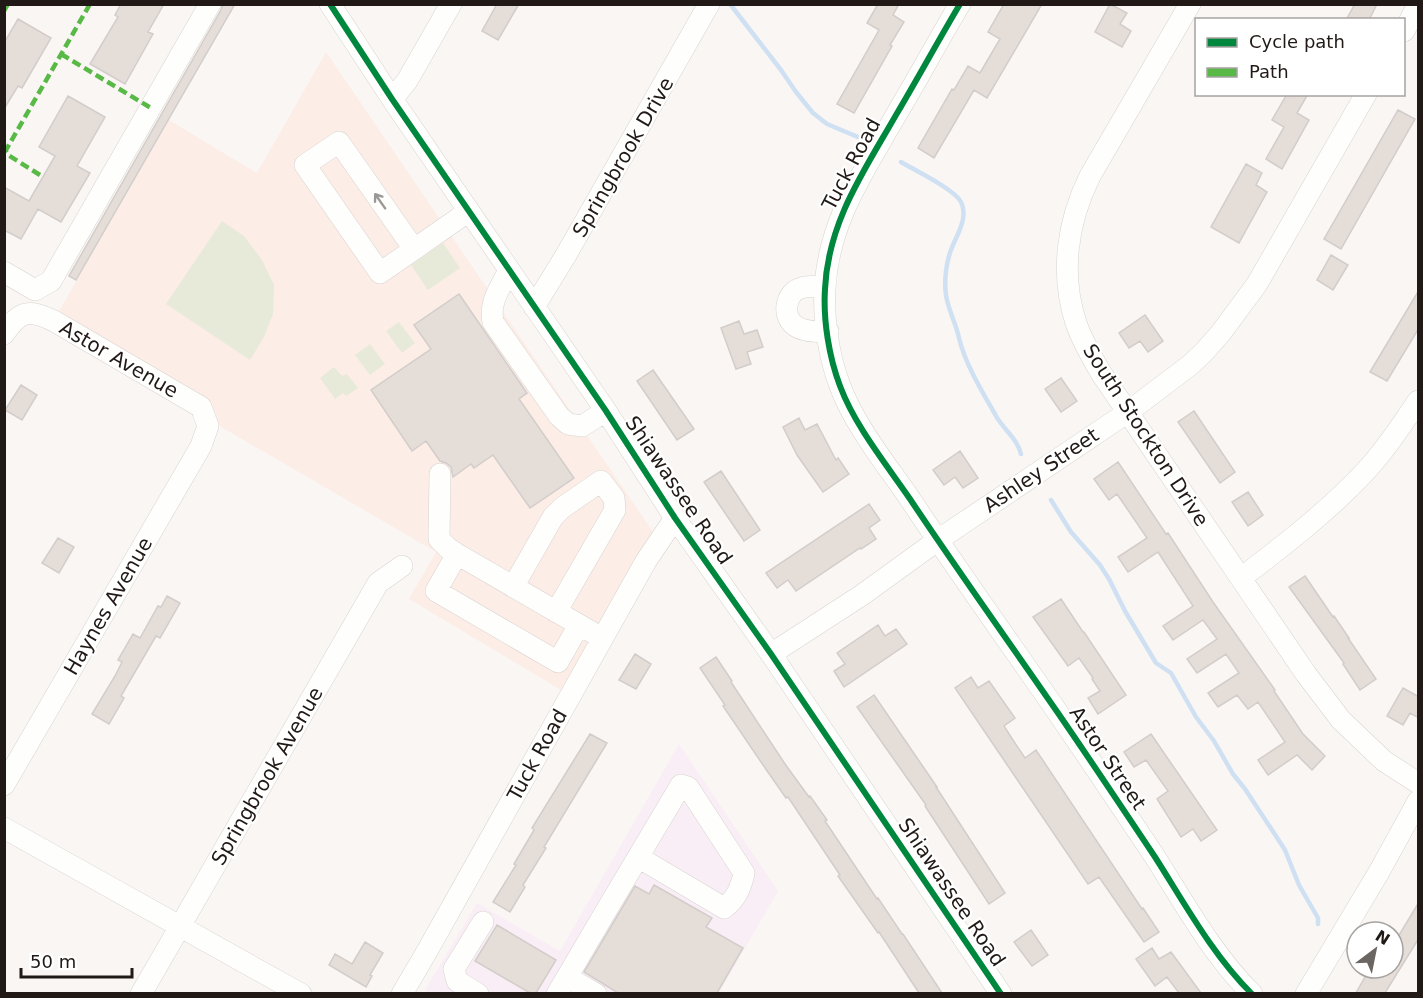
<svg xmlns="http://www.w3.org/2000/svg" width="1423" height="998" viewBox="0 0 1423 998" font-family="'DejaVu Sans',sans-serif">
<style>
.commercial{fill:#f9eef6}
.built{fill:#fcede6}
.green{fill:#e7ead8}
.lines{fill:none;stroke-linecap:round;stroke-linejoin:round}
.stream{stroke:#cfe0f2;stroke-width:4.5}
.building{fill:#e5ddd8;stroke:#d2cdca;stroke-width:1.5}
.minor-casing{stroke:#d8d3d0;stroke-width:22}
.minor{stroke:#fefefd;stroke-width:21}
.quiet{stroke:#58b947;stroke-width:4.5;stroke-dasharray:9 4.5;stroke-linecap:butt}
.cycleway-casing{stroke:#fff;stroke-width:10}
.cycleway{stroke:#00873e;stroke-width:6}
.oneway{stroke:#9a9795}
.labels{text-anchor:middle;dominant-baseline:central;stroke-width:4.5;stroke-linejoin:round;paint-order:stroke}
.street-label{font-size:20px;fill:#201915;stroke:#fff}
</style>
<rect width="100%" height="100%" fill="#faf6f4"/>
<path class="commercial" d="M679,744L778,891L719,993L431,994L425,990L477,903L560,951Z"/>
<path class="built" d="M326,52L653,532L561,690L409,599L436,552L218,425L216,414L209,401L58,313L169,120L257,173Z"/>
<path class="green" d="M222,221L244,236L262,260L274,285L273,314L264,337L250,360L166,304Z
M443,243L460,268L428,290L411,265Z
M399,322L415,343L402,353L386,331Z
M370,344L385,364L370,375L355,355Z
M334,367L342,376L347,374L358,388L346,396L343,393L335,399L320,378Z"/>
<g class="lines">
<path class="stream" d="M730,4L781,70L796,92L813,113L827,124L858,137
M901,162C914,170 954,189 961,202C969,218 956,236 951,250C946,263 944,281 946,295C948,310 956,323 959,338C966,366 982,391 996,416C1004,430 1017,438 1021,454
M1051,500L1071,532L1100,565L1109,579L1125,611L1156,663L1171,673L1196,717L1214,741L1233,774L1245,789L1274,833L1285,850L1299,885L1318,918V924"/>
</g>
<path class="building" d="M121,4H164L148,32L153,34L125,84L90,64L118,17L115,15Z
M223,4H235L76,280L69,276L221,10Z
M497,4H519L498,40L482,31Z
M878,4H899L893,15L904,22L890,45L892,46L854,113L837,104L879,30L867,23Z
M1004,4H1042L987,98L974,90L934,158L918,148L952,89L954,90L968,66L980,73L987,61L1000,39L988,32Z
M1110,4L1127,13L1120,24L1131,31L1122,47L1095,32Z
M1355,4H1377L1369,20H1346Z
M18,19L51,38L22,88L18,86L4,109V43Z
M1287,94H1308L1297,113L1309,120L1282,169L1266,159L1284,127L1272,120Z
M68,96L105,117L77,166L90,173L61,222L38,209L21,239L4,230V187L29,201L55,156L39,147Z
M1398,110L1415,119L1341,249L1324,239Z
M1246,164L1262,173L1256,185L1267,192L1239,243L1211,227Z
M1331,255L1348,265L1333,290L1317,280Z
M1419,290V328L1387,381L1370,372Z
M459,294L527,393L519,399L574,478L530,508L493,455L474,468L471,464L453,477L451,467L446,463L440,461L426,441L412,451L371,390L431,349L414,325Z
M1145,315L1163,341L1148,352L1140,341L1129,348L1119,333Z
M739,321L744,334L757,330L763,347L747,352L751,364L736,369L721,328Z
M653,370L694,429L677,440L637,381Z
M1061,378L1077,401L1061,412L1045,389Z
M21,385L37,395L22,420L5,410Z
M1194,411L1235,472L1220,483L1178,422Z
M799,418L805,430L817,424L836,460L838,458L849,474L823,492L797,455L783,427Z
M960,451L978,478L963,488L955,477L944,485L933,470Z
M1118,462L1166,534L1168,533L1213,602L1275,690L1274,691L1303,734L1325,756L1312,770L1297,755L1268,775L1258,760L1285,742L1258,702L1248,709L1237,695L1218,707L1208,693L1239,673L1226,654L1197,673L1187,659L1217,639L1203,620L1173,640L1163,626L1193,606L1158,552L1128,572L1118,557L1147,538L1117,494L1109,500L1094,479Z
M721,471L760,530L744,541L704,482Z
M1248,492L1263,515L1248,526L1232,502Z
M869,504L880,520L869,528L876,539L861,549L860,548L796,591L788,580L777,588L766,573Z
M58,538L74,547L59,573L42,563Z
M1305,576L1333,617L1334,616L1349,638H1348L1376,679L1360,690L1343,664L1344,663L1289,587Z
M167,596L180,603L160,638L156,636L121,696L124,698L109,724L92,714L115,676L122,662L118,660L133,634L140,638L158,606L161,607Z
M1061,599L1083,632H1084L1126,695L1098,714L1088,698L1100,691L1092,679L1093,678L1079,658L1068,666L1033,617Z
M878,625L885,636L896,629L907,644L844,687L834,671L845,664L837,653Z
M635,654L651,664L636,689L619,680Z
M716,657L732,681L731,682L785,764L809,797L810,796L827,820L825,821L877,899L878,898L902,934H903L942,993H919L879,932L878,933L838,876L840,875L788,797L786,798L763,765L723,706L725,705L700,668Z
M971,677L978,688L989,681L1015,718L1004,726L1011,737L1025,758L1036,750L1142,909L1143,908L1159,932L1144,942L1099,877L1088,884L955,688Z
M1403,688L1419,697V718L1410,713L1403,725L1387,716Z
M874,695L937,787H936L1005,893L989,904L925,806L926,805L857,707Z
M590,734L607,743L544,847L546,848L523,885L525,887L510,912L493,902L516,865L514,864L534,830L532,828Z
M1151,734L1217,830L1201,841L1193,829L1181,837L1157,799L1168,791L1146,760L1134,767L1124,752Z
M654,885L712,918L706,927L743,948L717,993H618L584,972L635,886L649,894Z
M1419,902V938L1385,993H1356L1370,968H1393V934L1398,937Z
M497,925L556,960L536,993H530L475,961Z
M1031,930L1048,955L1032,966L1014,942Z
M365,942L383,953L370,975L372,976L366,987L329,965L335,954L352,964Z
M1152,948L1159,959L1171,952L1201,993H1179L1167,977L1155,986L1136,959Z"/>
<g class="lines">
<g class="minor-casing">
<path id="minor" d="M330,4L392,99L606,411L675,518L771,654L1001,994
M960,4C938,41 918,78 896,115C864,171 828,222 825,289C823,320 829,357 840,386C855,426 886,464 910,499C958,571 1009,642 1058,713C1091,761 1123,809 1155,857C1185,904 1212,954 1252,994
M1190,4L1090,176C1067,222 1060,274 1076,323C1082,341 1092,357 1101,373L1306,674L1341,720L1384,761L1418,783
M1404,31L1418,5
M392,99L407,81L451,4
M414,249L339,142L305,165L380,273C410,252 439,232 469,211
M509,270C500,289 489,301 493,322L559,416L568,424L582,426L606,411
M4,272L35,290L51,281L210,4
M825,287C817,287 809,285 801,288C787,292 782,312 792,323C800,332 816,332 828,331
M534,307L566,255L709,4
M4,334C20,310 29,309 54,321L201,407L208,426L201,446L4,785
M440,474L439,539L448,548L457,554L602,638
M457,554L436,591L558,662L579,625
M1241,578C1283,546 1326,513 1363,474C1384,452 1401,426 1418,401
M513,587L553,517L562,508L601,481L614,498L615,510L556,612
M771,654L862,595L938,540L1128,412L1189,366L1203,353L1220,334L1257,284L1366,94
M4,828L301,994
M567,977L596,994
M141,994L378,583L402,566
M402,994L426,953L646,561L675,518
M478,994L457,981L454,969L483,922
M557,994C598,924 639,855 681,785L688,787L744,873C741,888 736,899 724,908L638,857
M1306,994L1379,872L1418,801"/>
</g>
<use href="#minor" class="minor"/>
<path class="quiet" d="M4,11L8,4
M61,54L151,108
M40,175L8,155L6,152V150L90,4"/>
<g class="cycleway-casing">
<path id="cycleway" d="M330,4L392,99L606,411L675,518L771,654L1001,994
M960,4C938,41 918,78 896,115C864,171 828,222 825,289C823,320 829,357 840,386C855,426 886,464 910,499C958,571 1009,642 1058,713C1091,761 1123,809 1155,857C1185,904 1212,954 1252,994"/>
</g>
<use href="#cycleway" class="cycleway"/>
</g>
<defs><path id="oneway-shaft" d="M-6 0H5M1.5-3L5.5 0L1.5 3" fill="none" stroke-width="1.6" stroke-linecap="round" stroke-linejoin="round" transform="scale(1.5)"/></defs>
<use class="oneway" href="#oneway-shaft" transform="translate(380 201) rotate(-125)"/>
<g class="labels">
<g class="street-label">
<text transform="translate(623 157) rotate(-60)">Springbrook Drive</text>
<text transform="translate(851 164) rotate(-62)">Tuck Road</text>
<text transform="translate(119 359) rotate(30)">Astor Avenue</text>
<text transform="translate(1146 435) rotate(57)">South Stockton Drive</text>
<text transform="translate(1041 470) rotate(-34)">Ashley Street</text>
<text transform="translate(679 490) rotate(56)">Shiawassee Road</text>
<text transform="translate(108 606) rotate(-60)">Haynes Avenue</text>
<text transform="translate(537 755) rotate(-61)">Tuck Road</text>
<text transform="translate(1108 758) rotate(56)">Astor Street</text>
<text transform="translate(267 776) rotate(-60)">Springbrook Avenue</text>
<text transform="translate(952 892) rotate(56)">Shiawassee Road</text>
</g>
</g>
<rect width="1423" height="998" fill="none" stroke="#201915" stroke-width="12"/>
<rect x="1195" y="18" width="210" height="78" fill="#ffffff" stroke="#a6a3a1" stroke-width="1.5"/>
<rect x="1207" y="38" width="30" height="9" fill="#00873e" stroke="#a6a3a1" stroke-width="1.5"/>
<text x="1249" y="48" font-size="18" fill="#201915">Cycle path</text>
<rect x="1207" y="68" width="30" height="9" fill="#58b947" stroke="#a6a3a1" stroke-width="1.5"/>
<text x="1249" y="78" font-size="18" fill="#201915">Path</text>
<g transform="translate(1375 950) rotate(32)"><circle r="28" fill="#ffffff" stroke="#a6a3a1" stroke-width="1.5"/>
<path d="M0-4.5L10 22L0 15L-10 22Z" fill="#6c6663"/>
<text y="-9" font-size="16" font-weight="bold" text-anchor="middle" fill="#201915">N</text>
</g>
<path d="M21 968v9h111v-9" fill="none" stroke="#201915" stroke-width="3"/>
<text x="30" y="968" font-size="18" fill="#201915" stroke="#ffffff" stroke-width="4.5" paint-order="stroke">50 m</text>
</svg>
